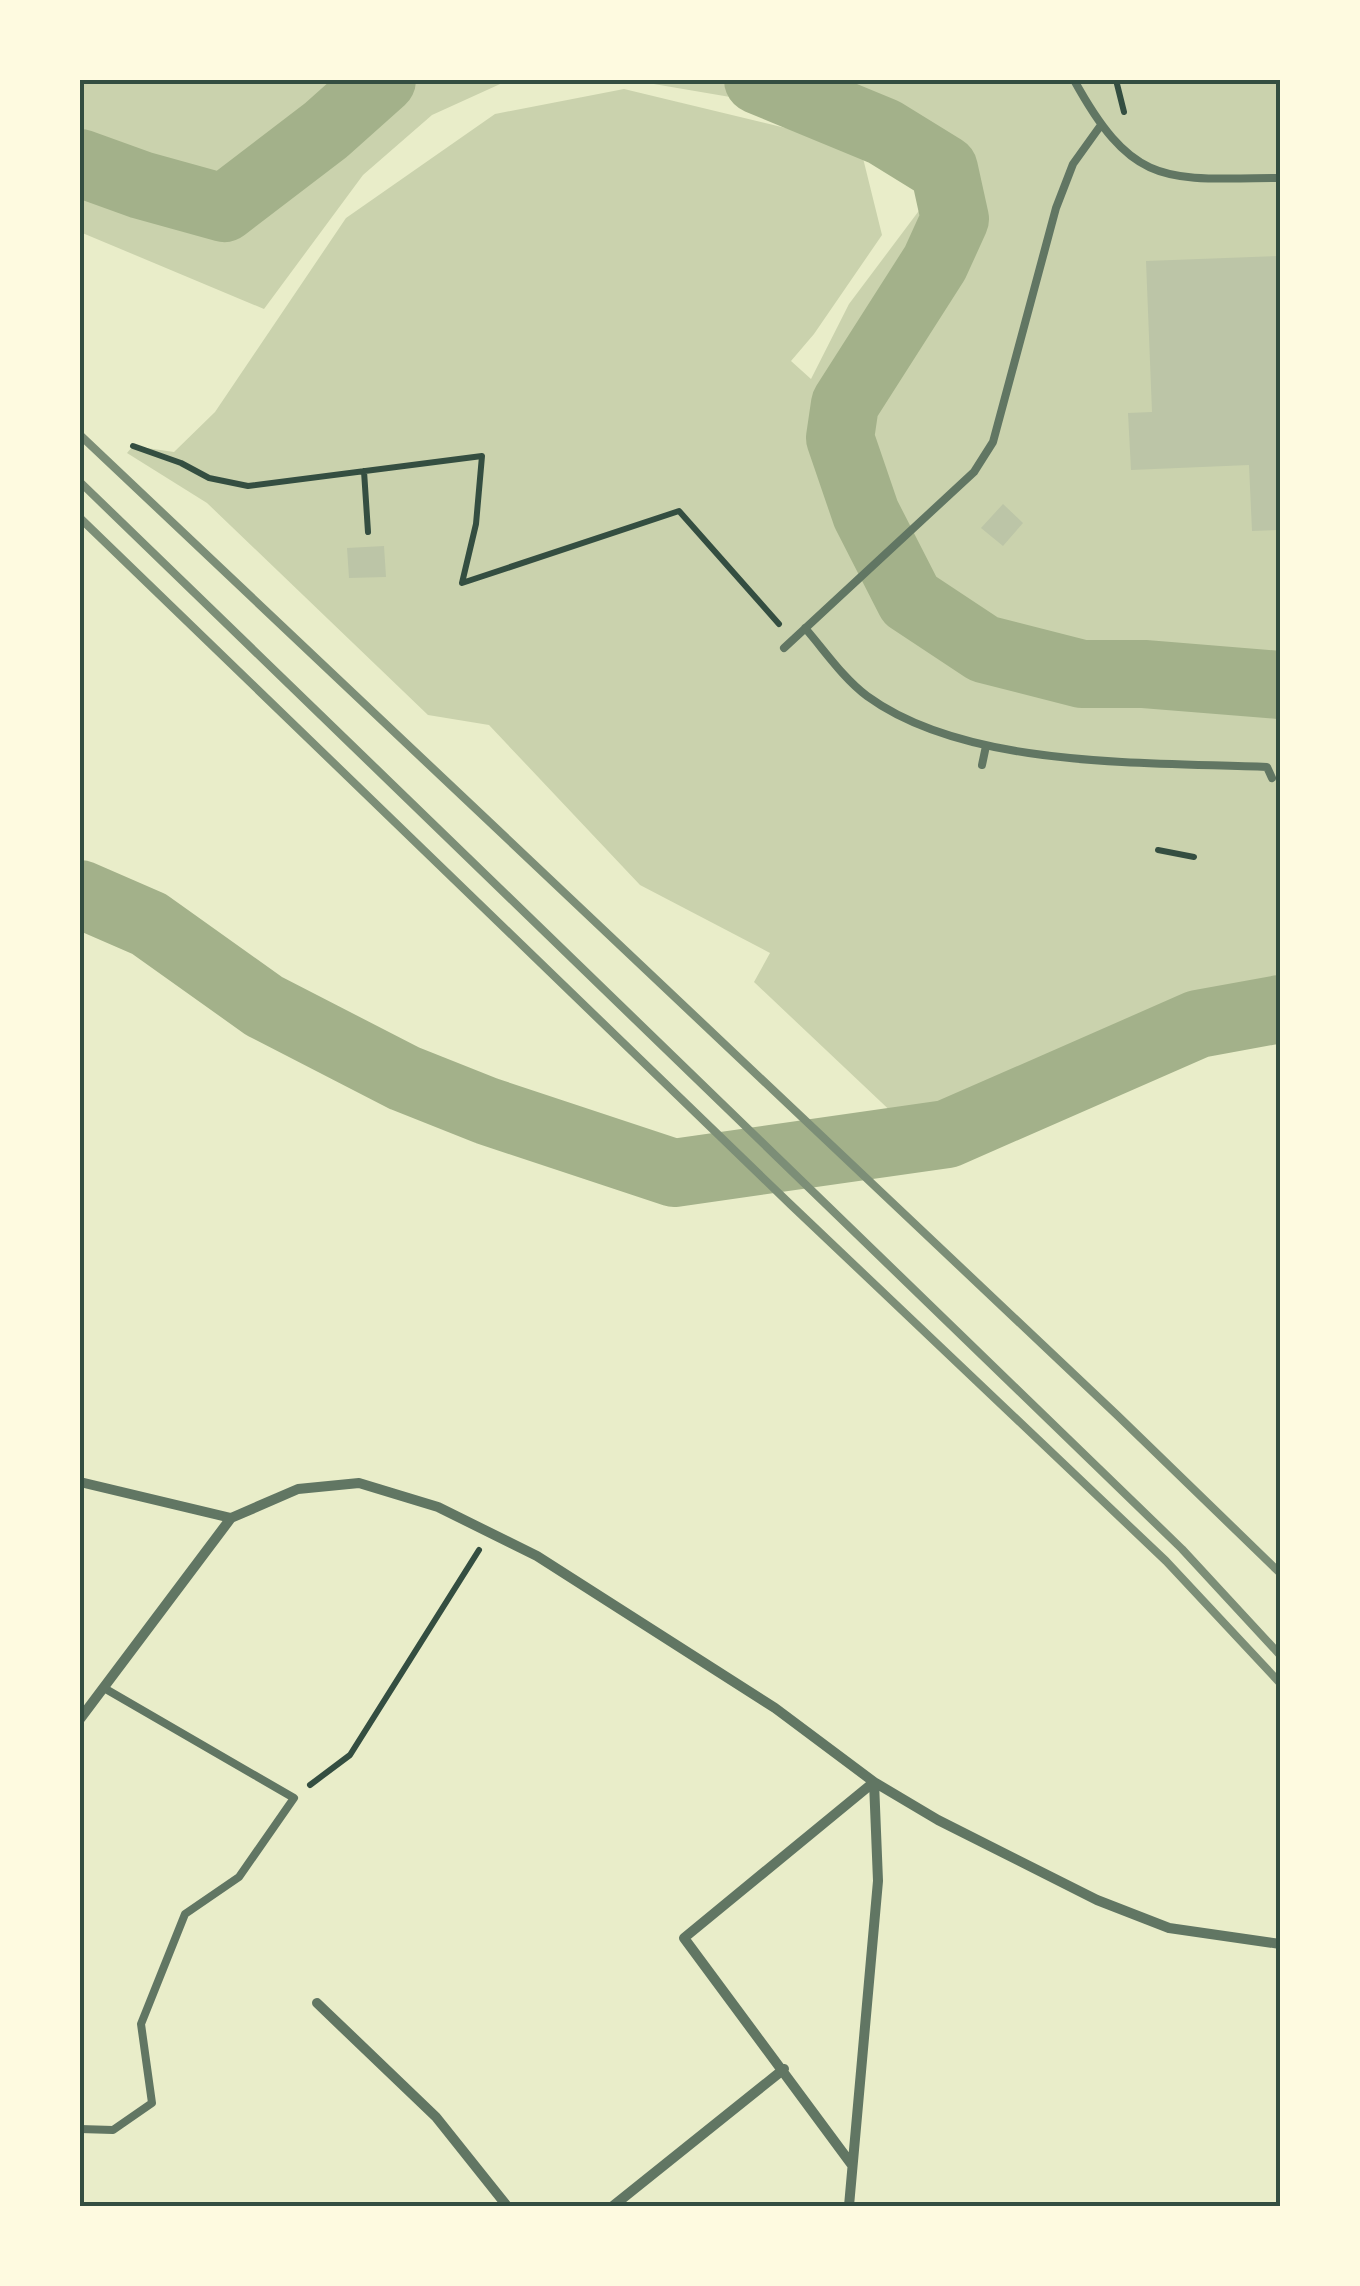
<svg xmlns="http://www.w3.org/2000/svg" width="1360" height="2286" viewBox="0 0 1360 2286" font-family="'Noto Sans',sans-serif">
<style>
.green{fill:#cad2ad}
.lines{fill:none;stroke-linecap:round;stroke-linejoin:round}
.river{stroke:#a3b18a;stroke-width:68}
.building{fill:#bcc5a7}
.path{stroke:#344e41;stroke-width:6}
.service{stroke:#617663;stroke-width:8}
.minor{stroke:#617663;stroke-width:10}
.rail{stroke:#7c8e77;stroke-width:8}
.neatline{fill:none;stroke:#344e41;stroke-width:4}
</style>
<rect width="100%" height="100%" fill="#e9edc9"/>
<path class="green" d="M80,80H509L432,115L363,175L264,309L80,232Z
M546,80H1280V1033C1158,1050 1047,1103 935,1153L754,982L770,953L640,885L489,725L428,715L207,503L127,453L133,446L174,452L215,412L346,218L495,114L624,89L860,146L882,235L814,334L791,361L811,379L849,304L927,200L917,174L865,136L771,104L642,82Z"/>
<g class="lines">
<path class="river" d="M758,80L884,132L944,169L955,219L935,263L845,404L840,438L866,514L910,600L984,649L1082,674H1144L1280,685
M80,163L141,185L224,208L326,130L382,80
M80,894L149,924L264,1006L404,1078L487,1111L674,1173L947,1134L1198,1024L1280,1009"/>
</g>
<path class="building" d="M1280,256V530L1252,531L1249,465L1131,470L1128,413L1152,412L1146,261Z
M1003,504L1023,523L1003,546L981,528Z
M384,546L386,577L349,578L347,548Z"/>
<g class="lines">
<path class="path" d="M1116,80L1124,112
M133,446L181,463L209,478L248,486L482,456L476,524L462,583L679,511L779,624
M364,471L368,532
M1158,850L1194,857
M310,1785L350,1755L479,1550"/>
<path class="service" d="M1074,80C1134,189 1166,179 1280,178
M805,628C825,651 843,678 867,696C967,769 1146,762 1267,767L1272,778
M784,648L974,472L993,442L1056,208L1073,164L1101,125
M982,765L986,746
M80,2129L113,2130L152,2103L141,2024L185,1914L239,1877L294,1798L104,1688"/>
<path class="minor" d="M80,1482L231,1518
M80,1719L231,1518L298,1489L359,1483L438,1507L537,1556L775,1708L874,1782L938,1820L1097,1900L1169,1928L1280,1944
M317,2003L436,2117L507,2206
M852,2165L684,1938L874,1782
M613,2206L784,2069
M849,2206L878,1881L874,1782"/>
<path class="rail" d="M80,435L1117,1415L1280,1573
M80,482L1182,1549L1280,1655
M80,518L790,1204L1166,1561L1280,1683"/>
</g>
<rect width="1360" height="2286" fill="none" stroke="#fefae0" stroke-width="165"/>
<rect x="82" y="82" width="1196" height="2122" class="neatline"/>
</svg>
